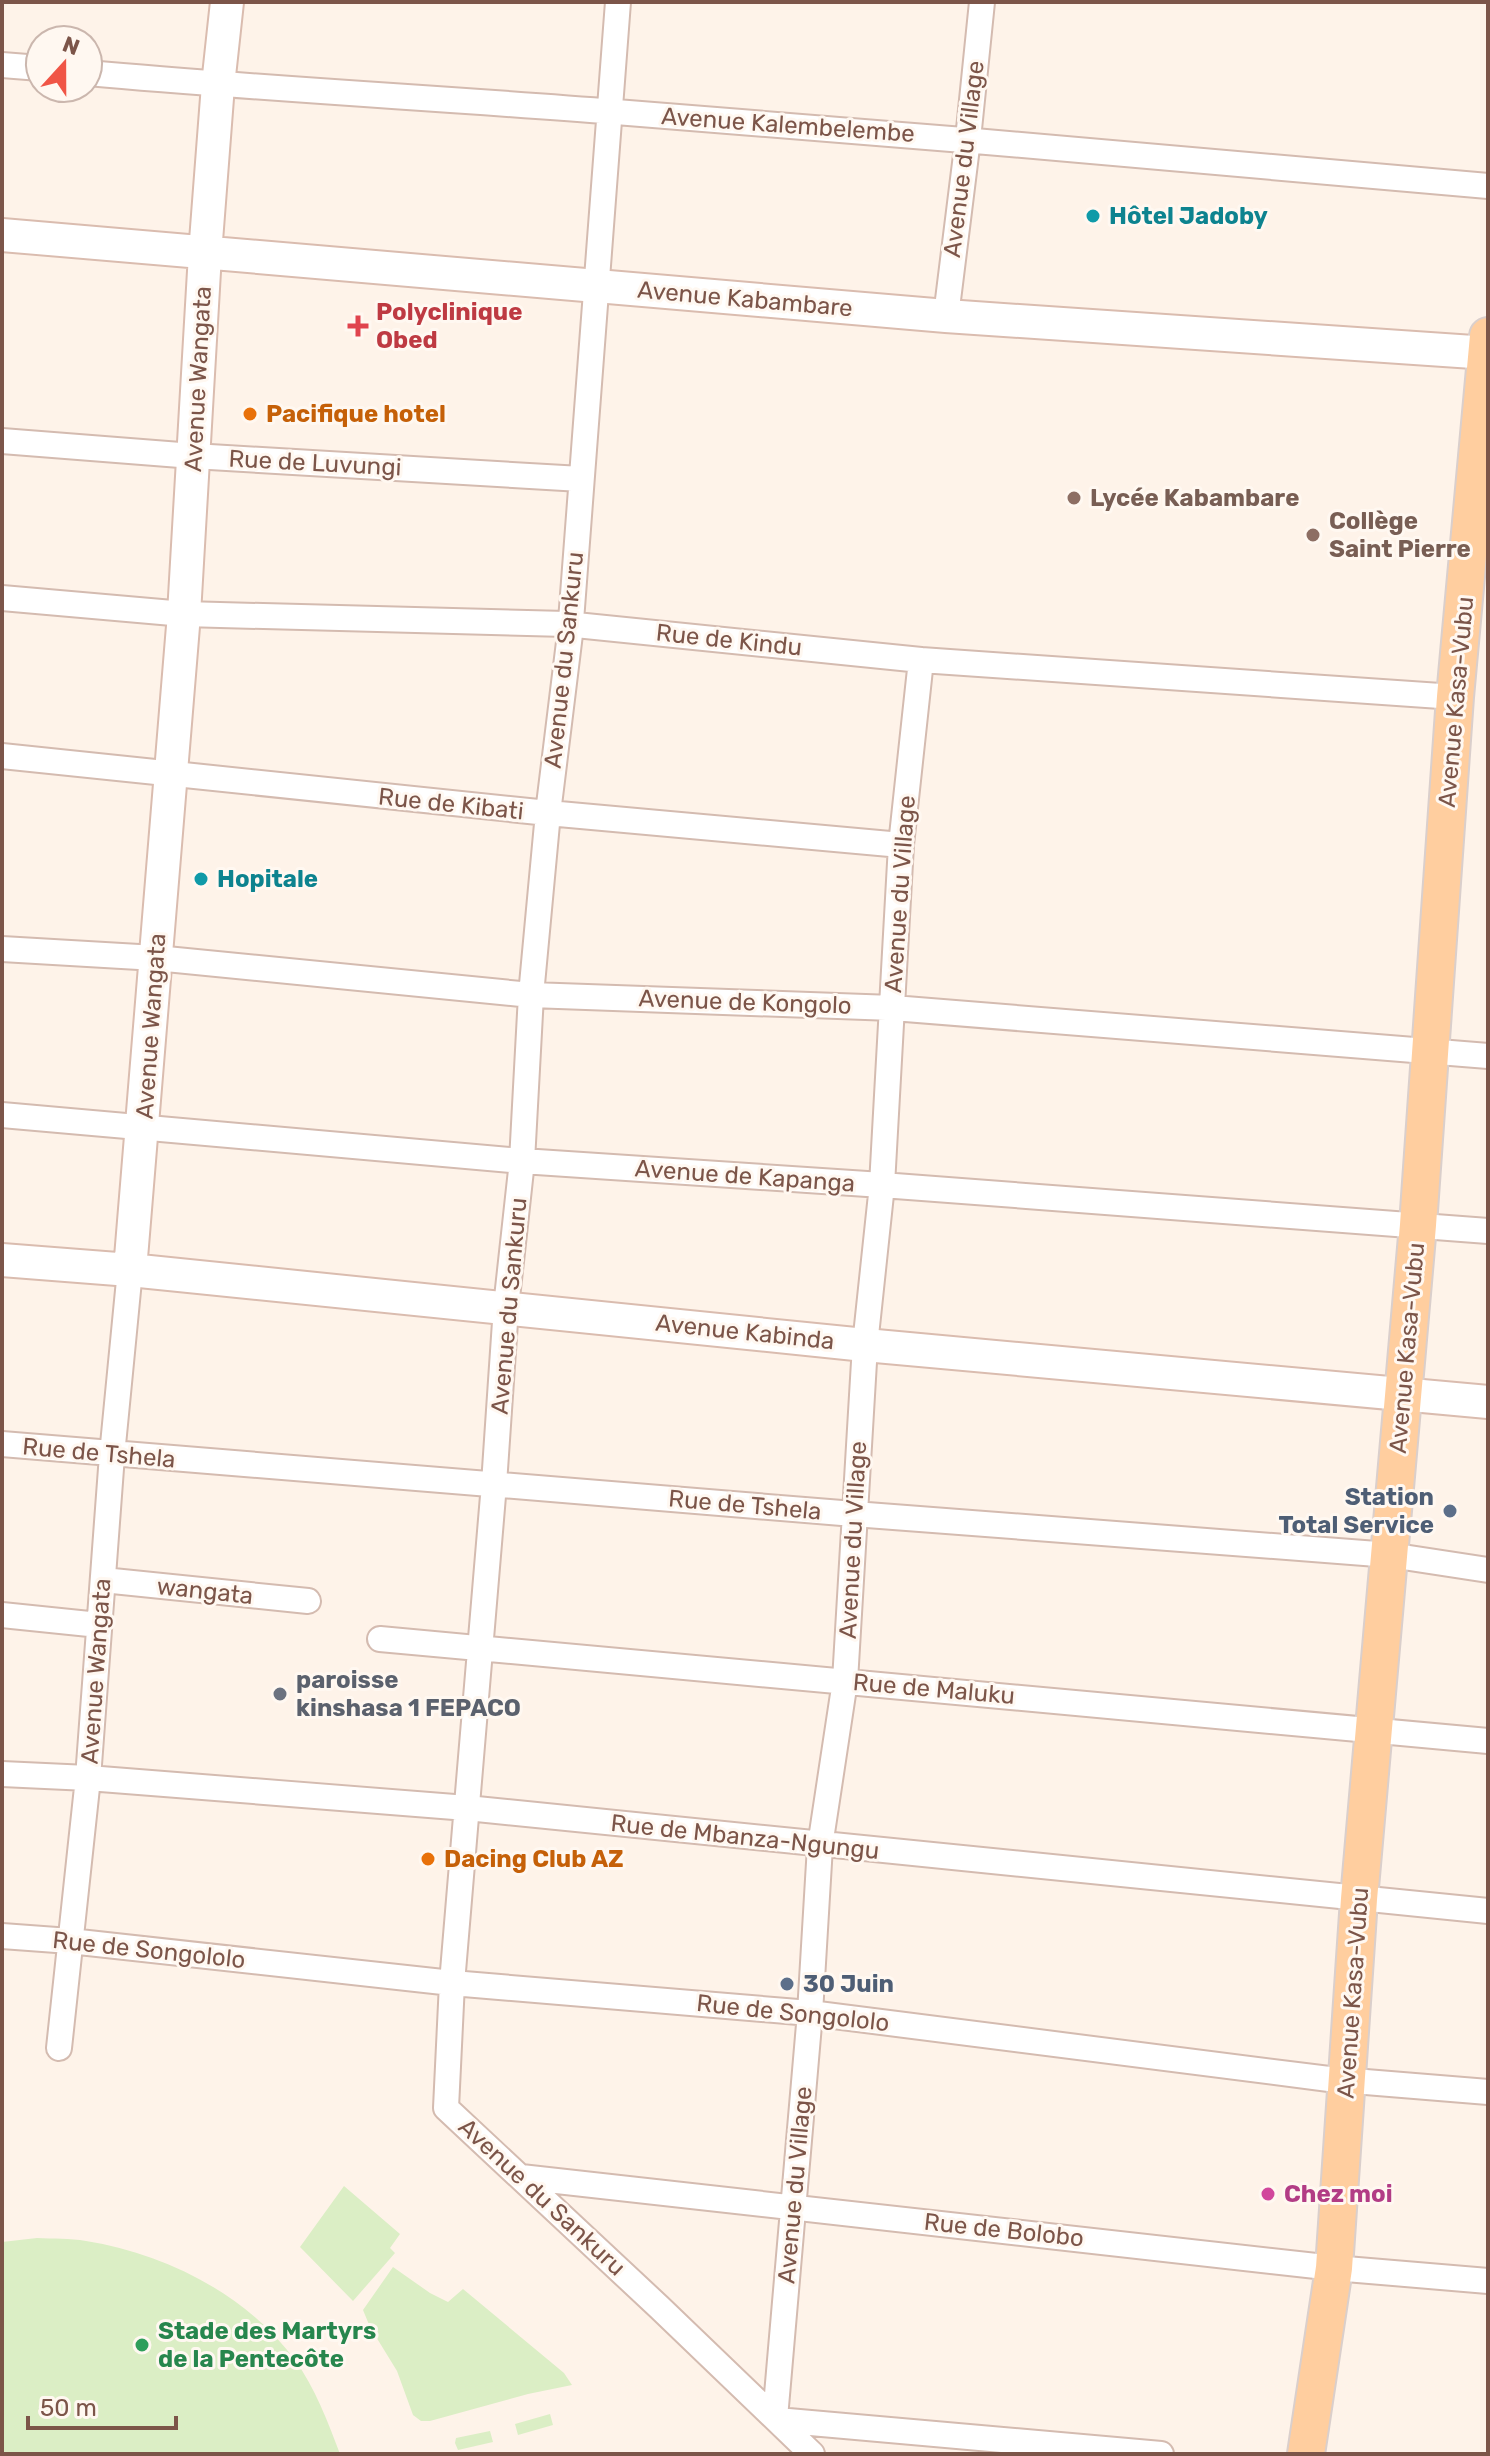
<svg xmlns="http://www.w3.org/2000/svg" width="1490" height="2456" viewBox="0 0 1490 2456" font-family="Rubik,sans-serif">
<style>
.grass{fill:#dbeec5}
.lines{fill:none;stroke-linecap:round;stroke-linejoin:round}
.street-casing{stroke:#d4bbb0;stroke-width:28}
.secondary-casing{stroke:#dabcaf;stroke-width:36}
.primary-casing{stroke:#dacfcc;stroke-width:40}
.street{stroke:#fff;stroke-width:24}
.secondary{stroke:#fff;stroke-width:32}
.primary{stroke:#ffce9f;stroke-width:36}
.culture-dot{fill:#0f9aa8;stroke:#fff8f1;stroke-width:3}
.health-dot{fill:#e0444e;stroke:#fff8f1;stroke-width:3}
.food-dot{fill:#e8710a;stroke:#fff8f1;stroke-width:3}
.education-dot{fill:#8d6e63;stroke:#fff8f1;stroke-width:3}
.service-dot{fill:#5c6f8a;stroke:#fff8f1;stroke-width:3}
.worship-dot{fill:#6b7280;stroke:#fff8f1;stroke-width:3}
.hotel-dot{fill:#d1479c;stroke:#fff8f1;stroke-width:3}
.leisure-dot{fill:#2e9e5b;stroke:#fff8f1;stroke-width:3}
.labels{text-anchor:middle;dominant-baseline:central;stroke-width:6;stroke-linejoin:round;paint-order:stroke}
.street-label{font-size:24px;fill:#7c5549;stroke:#fff8f1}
.culture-label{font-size:24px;font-weight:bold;fill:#0d838f;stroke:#fff8f1;text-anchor:start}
.health-label{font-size:24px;font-weight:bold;fill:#be3a42;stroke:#fff8f1;text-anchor:start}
.food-label{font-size:24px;font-weight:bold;fill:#c56008;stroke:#fff8f1;text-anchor:start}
.education-label{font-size:24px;font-weight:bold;fill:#785e54;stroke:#fff8f1;text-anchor:start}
.service-label{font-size:24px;font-weight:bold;fill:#4e5e75;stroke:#fff8f1;text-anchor:end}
.worship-label{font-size:24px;font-weight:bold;fill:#5b616d;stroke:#fff8f1;text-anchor:start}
.hotel-label{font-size:24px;font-weight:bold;fill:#b23c85;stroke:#fff8f1;text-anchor:start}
.leisure-label{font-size:24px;font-weight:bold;fill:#27864d;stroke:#fff8f1;text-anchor:start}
</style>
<rect width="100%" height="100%" fill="#fef3e9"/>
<path class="grass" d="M344,2186L400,2234L390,2248L395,2253L353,2301L300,2247Z
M37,2238C53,2239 70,2238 86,2241C166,2254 246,2294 295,2360C315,2388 328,2422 340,2454H2V2242Z
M393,2267L430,2293L448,2302L463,2289L564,2373L572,2385L528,2394L430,2421H421L413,2415L397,2371L370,2327L363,2310Z
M550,2414L553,2425L518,2435L515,2424Z
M490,2431L493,2442L458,2450L455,2443L456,2438Z"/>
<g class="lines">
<g class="street-casing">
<path id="street" d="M618,2L570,634L548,813L531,995L522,1161L506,1307L494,1484L452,1983L446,2108L659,2307L812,2454
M2,65L40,68
M88,73C264,89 440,98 616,112C907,134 1197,160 1488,186
M946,316L968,139L982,2
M2,441L193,456L581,479
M2,598L184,614L566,624L921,660L1455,697
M2,756L548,813L901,845
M2,949L156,958L531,995L893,1008L1488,1056
M2,1115L522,1161L882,1185L1488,1231
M2,1444L854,1514L1390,1555L1488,1570
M103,1580L308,1601
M2,1615L99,1625
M380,1639L1488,1741
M2,1774L88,1778L467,1808L1488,1911
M2,1936L70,1941L452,1983L810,2013L1329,2079L1488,2092
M59,2048L88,1778L112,1455L130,1270
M521,2177L1334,2268L1488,2281
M775,2418L810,2013L820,1846L845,1681L865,1345L882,1185L901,845L921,660
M777,2420L1161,2454"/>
</g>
<g class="secondary-casing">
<path id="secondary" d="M2,235L946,316L1488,353
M2,1260L130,1270L865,1345L1488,1402
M130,1270L184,614L205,254L218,85L227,2"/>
</g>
<g class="primary-casing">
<path id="primary" d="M1306,2454L1334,2268L1359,1899L1418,1225L1455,697L1488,336"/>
</g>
<use href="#street" class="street"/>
<use href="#secondary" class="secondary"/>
<use href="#primary" class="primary"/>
</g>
<g class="culture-dot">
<circle cx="1093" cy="216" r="8"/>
<circle cx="201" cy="879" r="8"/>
</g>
<path class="health-dot" d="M354 314h8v8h8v8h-8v8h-8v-8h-8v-8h8z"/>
<g class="food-dot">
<circle cx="250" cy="414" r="8"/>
<circle cx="428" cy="1859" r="8"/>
</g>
<g class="education-dot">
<circle cx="1074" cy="498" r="8"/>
<circle cx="1313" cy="535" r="8"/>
</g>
<g class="service-dot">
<circle cx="1450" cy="1511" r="8"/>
<circle cx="787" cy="1984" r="8"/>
</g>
<circle class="worship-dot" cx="280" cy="1694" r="8"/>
<circle class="hotel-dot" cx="1268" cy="2194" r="8"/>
<circle class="leisure-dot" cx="142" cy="2345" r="8"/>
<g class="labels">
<g class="street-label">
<text transform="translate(788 125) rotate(4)">Avenue Kalembelembe</text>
<text transform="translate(964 159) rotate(-83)">Avenue du Village</text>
<text transform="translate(745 299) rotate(5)">Avenue Kabambare</text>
<text transform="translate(198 379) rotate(-87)">Avenue Wangata</text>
<text transform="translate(315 463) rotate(3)">Rue de Luvungi</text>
<text transform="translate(729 640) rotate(6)">Rue de Kindu</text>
<text transform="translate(564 660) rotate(-84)">Avenue du Sankuru</text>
<text transform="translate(1456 702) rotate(-85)">Avenue Kasa-Vubu</text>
<text transform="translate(451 804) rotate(6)">Rue de Kibati</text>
<text transform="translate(900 894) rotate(-86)">Avenue du Village</text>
<text transform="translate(745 1002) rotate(2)">Avenue de Kongolo</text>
<text transform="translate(151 1026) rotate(-86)">Avenue Wangata</text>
<text transform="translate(745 1176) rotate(4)">Avenue de Kapanga</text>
<text transform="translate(509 1306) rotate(-85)">Avenue du Sankuru</text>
<text transform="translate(745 1332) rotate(6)">Avenue Kabinda</text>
<text transform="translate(1407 1348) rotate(-85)">Avenue Kasa-Vubu</text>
<text transform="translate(99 1453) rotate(5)">Rue de Tshela</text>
<text transform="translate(745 1505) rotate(5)">Rue de Tshela</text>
<text transform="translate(853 1540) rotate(-87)">Avenue du Village</text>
<text transform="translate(205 1591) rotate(6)">wangata</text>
<text transform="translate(96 1671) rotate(-86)">Avenue Wangata</text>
<text transform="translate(934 1689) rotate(5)">Rue de Maluku</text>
<text transform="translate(745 1837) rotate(6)">Rue de Mbanza-Ngungu</text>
<text transform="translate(149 1950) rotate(6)">Rue de Songololo</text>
<text transform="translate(1353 1993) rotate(-86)">Avenue Kasa-Vubu</text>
<text transform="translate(793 2013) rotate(6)">Rue de Songololo</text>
<text transform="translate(795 2185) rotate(-85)">Avenue du Village</text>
<text transform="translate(542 2197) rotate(43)">Avenue du Sankuru</text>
<text transform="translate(1004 2230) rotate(6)">Rue de Bolobo</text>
</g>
<g class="culture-label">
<text x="1109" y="216">Hôtel Jadoby</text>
<text x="217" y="879">Hopitale</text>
</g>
<g class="health-label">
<text x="376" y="312">Polyclinique<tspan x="376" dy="28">Obed</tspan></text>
</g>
<g class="food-label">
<text x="266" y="414">Pacifique hotel</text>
<text x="444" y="1859">Dacing Club AZ</text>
</g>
<g class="education-label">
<text x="1090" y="498">Lycée Kabambare</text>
<text x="1329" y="521">Collège<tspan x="1329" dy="28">Saint Pierre</tspan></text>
</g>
<g class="service-label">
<text x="1434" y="1497">Station<tspan x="1434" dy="28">Total Service</tspan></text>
<text x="803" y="1984" text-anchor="start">30 Juin</text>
</g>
<g class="worship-label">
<text x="296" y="1680">paroisse<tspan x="296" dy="28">kinshasa 1 FEPACO</tspan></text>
</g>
<g class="hotel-label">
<text x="1284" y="2194">Chez moi</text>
</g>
<g class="leisure-label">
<text x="158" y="2331">Stade des Martyrs<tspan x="158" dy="28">de la Pentecôte</tspan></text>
</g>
</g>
<rect width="1490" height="2456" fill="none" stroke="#7c5549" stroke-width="8"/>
<g transform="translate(64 64) rotate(21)"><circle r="38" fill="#fff8f1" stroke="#cbb7ae" stroke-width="2"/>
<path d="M0-6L14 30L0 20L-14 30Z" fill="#f05546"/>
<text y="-12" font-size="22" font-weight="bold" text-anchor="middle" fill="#7c5549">N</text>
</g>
<path d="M28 2416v12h148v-12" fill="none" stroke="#7c5549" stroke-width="4"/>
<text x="40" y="2416" font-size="24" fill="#7c5549" stroke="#fff8f1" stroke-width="6" paint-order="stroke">50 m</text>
</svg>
